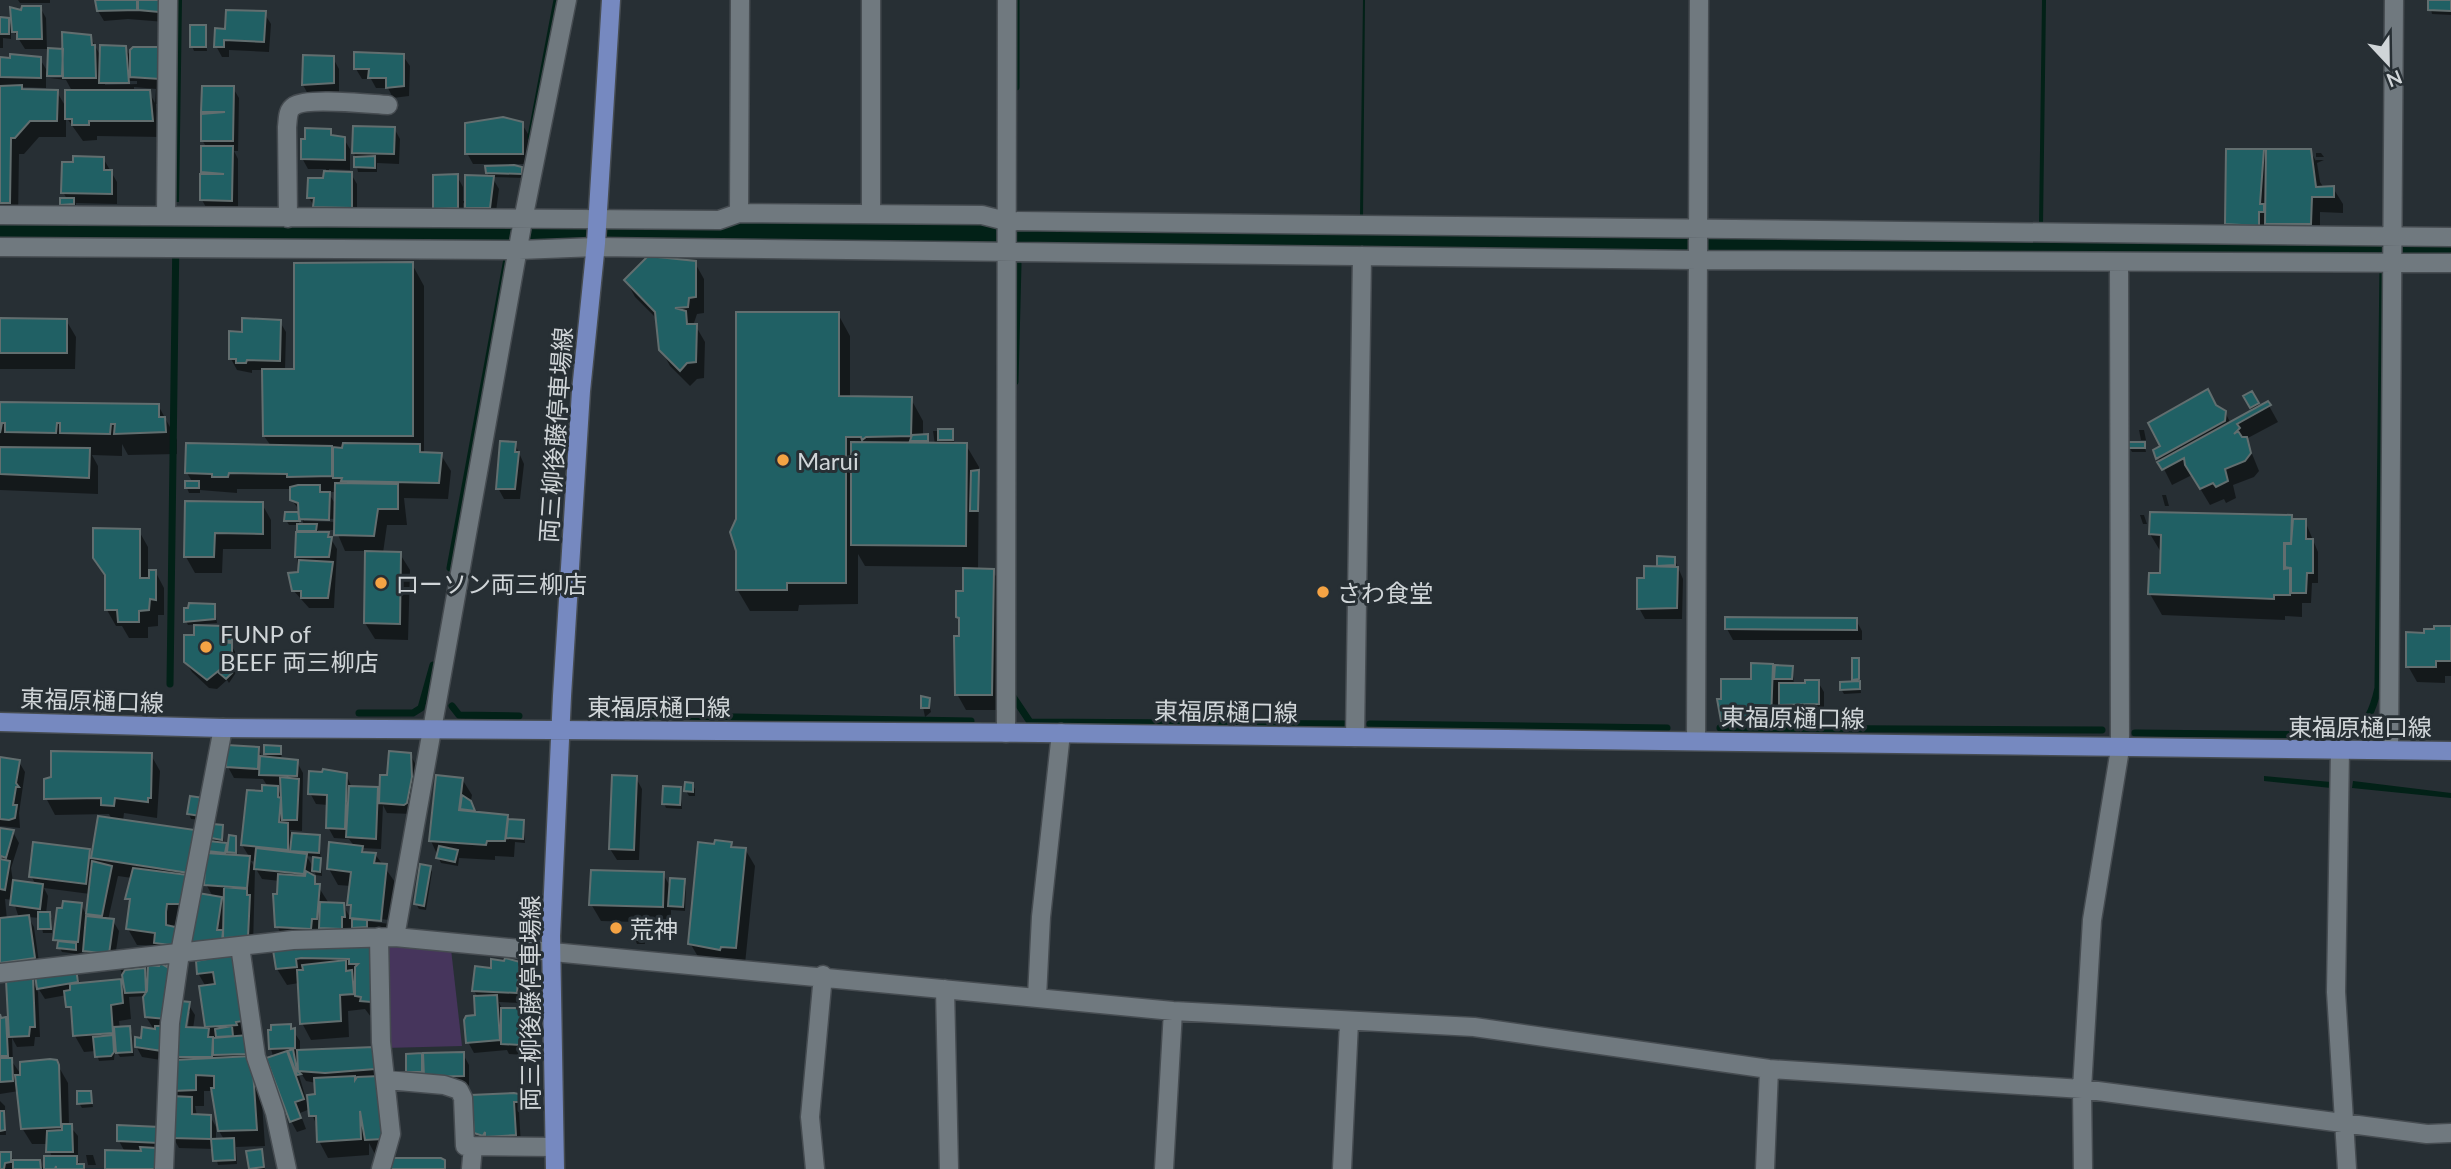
<svg xmlns="http://www.w3.org/2000/svg" width="2451" height="1169" viewBox="0 0 2451 1169" font-family="Lato,'Noto Sans JP',sans-serif">
<style>
.green{fill:#46355c}
.water{fill:#022117}
.shadow{fill:#0007;fill-rule:evenodd}
.lines{fill:none;stroke-linecap:round;stroke-linejoin:round}
.stream{stroke:#022117;stroke-width:7}
.river{stroke:#022117;stroke-width:40}
.building{fill:#206064;stroke:#626e6f;stroke-width:2}
.minor-casing{stroke:#464c51;stroke-width:21}
.major-casing{stroke:#464c51;stroke-width:21}
.minor{stroke:#70797f;stroke-width:18}
.major{stroke:#7689c0;stroke-width:18}
.poi-dot{fill:#f4a344;stroke:#272f34;stroke-width:2.5}
.labels{text-anchor:middle;dominant-baseline:central;stroke-width:6;stroke-linejoin:round;paint-order:stroke}
.street-label{font-size:24px;fill:#d0d5d8;stroke:#272f34}
.poi-label{font-size:24px;fill:#d0d5d8;stroke:#272f34;text-anchor:start}
</style>
<rect width="100%" height="100%" fill="#272f34"/>
<path class="green" d="M385,941L451,949L462,1046L385,1048Z"/>
<path class="water" d="M178,0H182L179,202H176Z
M1363,0H1365L1363,217H1360Z
M2042,0H2046L2043,225H2039Z
M2264,776L2331,782V788L2264,781Z
M2353,781L2451,793V798L2352,788Z"/>
<path class="shadow" d="M18,0H50V3H20Z
M98,0H168L165,22L128,19L104,21L98,11Z
M2429,0H2451V15L2432,14Z
M40,7L46,18L47,49H25L11,27V39L3,38V48H0V15L2,19H8L13,28L23,12Z
M264,13L271,24L269,52L229,50V57H222L216,46L226,31Z
M205,27L207,51H194L192,46Z
M90,36L102,59L125,48L129,54L134,49H159L163,104H156L161,137L97,136V140L83,141L66,117V137H39L24,154H19L18,219L0,218V59H40L49,74L64,51ZM46,71L49,76L71,74V78H50L66,80L72,91L67,109L57,92L24,91L22,87L46,88ZM105,81H137V84L105,85ZM134,87L156,89L155,103L149,92H134Z
M403,56L410,66L409,96L393,98L388,88H376L371,79H362L356,69Z
M304,57L333,58L339,69V93L309,96L303,85Z
M233,88L239,98L238,151H234L238,159V211H208L202,200L207,148L202,140L206,116L203,112Z
M522,124L528,134V164H473L467,153Z
M394,128L400,139L399,164L377,163V172H358L354,152Z
M330,130L334,137L344,139L350,149V170L329,169V173L351,174L357,184V218L321,217L309,198L325,180L326,169H308L302,158Z
M2228,151H2310L2316,161V153H2321L2324,157H2316V160H2324L2317,163L2320,182L2324,188H2333L2343,204V213L2320,212V240H2276L2268,226L2267,241L2237,240L2227,224Z
M103,158L117,182V204L76,203V209H64L61,204L67,199L63,192Z
M521,168L524,178L492,177L499,189L495,219L472,218L463,202V218L441,219L435,208L457,176L463,187V201H466L490,178L487,173Z
M695,263L704,279V313L697,314L694,323L705,342L704,378L697,379L690,386L670,366L661,349L657,319L635,297L626,280Z
M412,264L424,286V454L441,455L451,471L448,499L404,498L407,525H387L383,553L400,554L410,570L408,640L375,639L365,623L367,551H345L336,530H318V534H328L337,549L334,608H309L293,590L299,574L297,556L301,534L299,525H289L286,520L299,518V526H304L300,511L291,499V489H237V493L200,490V493H189L187,488L193,483L187,473L271,446L264,436V370H252V373L237,370L231,359L244,333L280,322L286,332L285,370H296ZM328,492H337V507ZM304,518L338,519V522L304,521Z
M838,314L850,336V398L911,399L923,421V436H927L929,445H935L933,431H952L955,445H966L979,467L978,570L993,571L1002,587L1000,710H966L957,694L961,623L958,617L964,593L965,567L865,566L858,554V604L799,605L798,611H750L737,589Z
M0,320H66L76,337L75,369H0Z
M2252,393L2260,408L2268,404L2278,422L2246,439L2259,471L2254,477L2233,485L2236,498L2226,503L2224,499L2210,505L2192,475L2172,485L2155,451L2216,407L2225,412L2231,424L2253,411L2245,396Z
M0,404L158,405L177,440V454L128,455L122,444V456L92,455L98,466V494L0,490Z
M2139,430H2144L2146,440H2141Z
M2144,443L2146,452H2132L2129,447Z
M515,444L524,464L520,499H504L498,488Z
M2162,495H2166L2169,506H2165Z
M187,503L262,504L271,520V549H223L222,573H195L186,557Z
M2140,515H2144L2147,524H2143Z
M2291,517L2293,521H2305L2318,552V583H2312L2311,603H2302V617L2285,616V620L2162,615L2150,594L2162,575V554L2150,534Z
M139,531L148,547V572L155,571L164,588V615H158V626L148,627V638H129L122,626H116L107,610V578Z
M1674,558L1683,579L1682,619H1645L1639,608L1645,580L1661,568L1659,565Z
M214,605L217,623L188,625L186,621Z
M1856,620L1862,631V640H1733L1727,629Z
M222,627L225,634L231,630L234,634L231,645L237,655V671L229,683L227,680L217,689L209,688L192,672L185,661L196,636Z
M2451,627V676H2445V683L2417,682L2408,666L2426,634Z
M1858,659L1861,693L1844,694L1841,689L1856,683Z
M1772,665L1776,673L1792,667L1794,684L1818,682L1824,692V715H1787L1780,704L1779,736H1732L1723,720L1719,701ZM1726,719H1779V722H1726Z
M928,699L931,712L925,717L923,707Z
M280,747L282,760L297,762L303,773L302,831L290,830L292,835L319,837L322,876L316,875L312,867L311,875L328,902L343,905L351,919V886L338,885L329,869L354,846L349,839L334,838L328,827V805L316,804L310,793L346,774L352,788L381,789L410,754L416,765L412,814L387,813L383,805L381,849L362,848L365,854H375L395,882L390,937L286,943L277,926L280,881L262,879L256,869V862L251,861L255,869L253,947L197,955L213,897L206,884L212,855L209,850L216,844L213,838L222,827L224,845L229,851L235,838L238,857L250,858L242,845L268,787L263,779L234,778L228,767L258,749L263,758H268L265,753ZM276,786H282V797ZM306,856L315,857L314,869L309,860ZM357,917L390,920V924L357,920Z
M151,755L160,771L157,818L124,813L123,821L194,832L191,920H176L174,928L188,946L137,945L128,929L131,904L127,898L132,878L118,876L108,920L113,921L119,931L114,964L91,961L83,948V952L78,954L62,952L55,939L81,905L87,916L90,894L44,888L48,896L46,914L52,918V933H43L40,918L28,917L34,927L40,969L0,965V830L13,832L19,843L11,868L13,882L36,885L31,876L89,850L93,857L112,820L109,814L55,815L46,798ZM5,899L13,900L19,918L7,920Z
M0,758L19,762L25,772L19,813L20,828L0,826Z
M636,778L642,789L639,860H617L610,849Z
M462,779L472,795L470,806L475,813L507,816L510,821L523,822L525,843L515,842L514,857L495,856V860L459,858L458,866L441,863L431,841Z
M692,784L695,789V796H689L686,791Z
M680,789L682,809L666,808L664,803Z
M191,798L203,820L191,819L189,814Z
M700,844H731L734,849H745L755,866L745,964L700,960L690,943Z
M430,868L432,872L426,910L419,909L416,904Z
M663,874L671,888L684,881L686,886L685,911L671,910V923L601,921L591,904Z
M642,930L645,944H637L635,939Z
M372,947L379,1017H371L365,1009L348,1011L349,1037L311,1040L302,1023L299,983L287,985L277,969L275,951Z
M234,956L243,973L246,990H243L253,1035L248,1037L253,1047V1062L260,1074L265,1146L236,1147L237,1164L218,1165L214,1149L179,1148L173,1137V1098H179L174,1090L176,1061H178L176,1057L182,1003L188,1004L195,1015L193,1029L209,1030L201,988L206,987L198,973V962ZM186,1012H190L187,1036H183ZM204,1091H213L219,1131L225,1141H216V1127L210,1116H197L195,1106H204Z
M506,959L517,961L525,974L522,1003L499,1002L502,1009L520,1010L526,1020L525,1055L509,1054L507,1050L474,1053L468,1042L477,1017L478,997L474,991L477,968L492,970Z
M140,965L149,978L160,967L167,1061L142,1057L136,1046L142,1040L143,1029L153,1028L146,1017L148,996L129,997L131,1019L119,1021L120,1029L129,1028L132,1033L134,1056L120,1057L115,1049L114,1060L99,1061L96,1051L84,1052L75,1036L74,1016L67,995L45,999L38,988L75,971L81,985L120,981L126,991L120,967Z
M32,981L38,992L40,1037H35L34,1046L17,1047L12,1038L13,1063L22,1076L56,1062L68,1083L69,1125L78,1136V1161L84,1169H46L52,1158L48,1144H32L22,1128L19,1091L0,1094V1016L10,1028Z
M290,1026L300,1041V1052L373,1049L391,1155L376,1156L369,1143V1155L328,1158L319,1141L318,1129L310,1109L300,1113L306,1129L297,1132L291,1121L271,1049ZM296,1065L306,1081L316,1083L317,1096L309,1109Z
M463,1054L469,1065V1086L432,1087L408,1071L421,1055L425,1062Z
M90,1093L93,1107L82,1108L79,1103Z
M518,1096L524,1106L525,1112H519L521,1145L482,1144L476,1133Z
M0,1101L5,1106L6,1135H0Z
M165,1139L164,1153L106,1169L125,1152L119,1141Z
M261,1151L265,1169H250L248,1153Z
M0,1154H10L14,1161H39L44,1169H0Z
M86,1155H93L96,1165H88Z"/>
<g class="lines">
<path class="stream" d="M1016,87V0
M531,137L557,0
M1015,382L1018,264
M450,568L507,259
M170,684L176,232
M1012,695L1030,722L1348,724
M452,706L459,715L519,716
M359,713H413L421,708L433,665
M620,715L971,721
M1370,724L1667,728
M1720,728L2102,730
M2135,733L2346,735C2368,725 2373,710 2378,688L2383,264"/>
<path class="river" d="M0,229L1911,243L2451,251"/>
</g>
<path class="building" d="M95,0H137V10L97,11Z
M138,0H162V8L159,12L138,10Z
M2428,0H2451V11L2428,10Z
M22,6H41L42,39H17V32H12L10,7L21,10Z
M226,10L266,11L264,42L224,40V47H214L215,28L225,29Z
M0,17L9,18V34H0Z
M190,25H206V47H190Z
M62,32L91,35L92,45H95L96,78H63Z
M100,45L126,46L129,83H99Z
M133,47H160V79L130,77V50Z
M48,48L63,49L62,76H47Z
M354,52L404,54V86L386,88V78H368L369,69H354Z
M10,54L41,57V78L0,77V57L10,58Z
M303,55L334,56V83L302,85Z
M22,85V89L58,90L57,121H30L15,138H11L10,203H0V86Z
M202,86H234L233,141H201V114L225,112H201Z
M65,90H150L153,121H89V125H72V119H65Z
M503,117L523,122V154H465V123Z
M353,126L395,127L394,154L352,153Z
M305,128L331,129V135L345,137V160L301,159V139H305Z
M201,146H233L232,201L200,200V174H224L201,172Z
M2226,149H2264L2260,204H2264V212H2259V226L2225,224Z
M2266,149H2311L2316,187L2334,186V197H2312L2311,224H2265Z
M73,156L104,157V170H112V194L61,193L62,162H73Z
M375,156V168L354,167V157Z
M514,165L522,167V174L486,173L485,166Z
M324,171L352,172V208L313,207L314,198H307L308,178H323Z
M458,174V208L433,209V175Z
M465,175L494,176L490,208H465Z
M60,198H74V204L60,205Z
M648,256L696,261V297L689,298L688,307L675,308L686,311L687,324H697L696,362L687,363L680,371L659,350L655,312L624,280Z
M413,262V436H263L262,369H294V263Z
M736,312H839V396L912,397L911,436L866,437L862,440L861,437H846V583H787V590H736V551L730,532L736,519Z
M0,318L67,319V353H0Z
M242,318L281,320L280,361L247,360L246,363H236V359H229V331L242,332Z
M2208,389L2216,405L2226,411L2225,421L2156,459L2153,450L2160,446L2148,423Z
M2252,391L2259,403L2250,408L2243,396Z
M2268,401L2271,405L2237,424L2240,428L2234,434L2238,431L2242,437H2247L2251,453L2245,461L2225,469L2228,481L2216,487L2213,483L2200,489L2185,465L2184,458L2162,470L2157,462Z
M0,402L159,404V417H165L166,432L114,434L115,424H111L110,434L60,433V423H57L56,433L5,432V423H2L0,433Z
M938,429H953V440H938Z
M928,434V441H910L912,435Z
M500,441L516,442L515,452H519L515,489H496Z
M851,442L967,443L966,546L851,545Z
M2127,442H2145V448H2127Z
M186,443L332,446V476L287,477V474L229,473L228,477H212V474L185,473Z
M343,443L420,444V452L442,453L439,483L341,481L342,478H333V447L342,448Z
M0,447L90,448L89,478L0,474Z
M979,470L978,511H970L971,471Z
M185,481H199V488H185Z
M335,483L398,484V509H378L374,536L334,535Z
M298,485H320V492H330L329,520L299,519L298,503L290,500V487Z
M185,501L263,502V534L215,533L214,557H184Z
M285,512H298L300,521H284Z
M2150,512L2292,515L2291,543H2284V569L2290,568V595H2274V599L2148,594L2149,573H2160L2161,535L2149,534Z
M2293,519H2306V539H2313V573H2307L2306,593H2291V568L2285,567V544H2291Z
M297,524H317L316,531H297Z
M93,528L140,529V578H149V570H156V600L150,599L149,610L139,611V622H118L117,610H105V575L93,558Z
M296,532H329L328,537H332L329,557H295Z
M365,551L401,552L400,624L364,623Z
M1657,556L1675,557V565L1657,566Z
M299,560L333,562L328,598H301V591H292L288,573L298,572Z
M1644,566L1678,567L1677,608L1637,609V578H1644Z
M963,568L994,569L992,695H955L954,636H959V618L956,617V591H963Z
M189,603L215,604V619L184,622V608H188Z
M1725,617L1857,618V630L1725,629Z
M194,625L223,626V642L232,643V660L207,680L184,662V635H194Z
M2434,626H2451V661H2436V667H2406V632L2424,633V629H2434Z
M224,628H232V641H223Z
M1852,658H1859V679L1852,680Z
M1751,663L1773,664L1771,720L1721,721L1717,699H1721V679H1751Z
M1775,665L1793,666L1792,679H1774Z
M225,667L232,673L226,679L219,673Z
M1805,680H1819V704L1779,705V683H1805Z
M1860,681V689L1840,690V682Z
M921,696L930,698L929,708H921Z
M227,745L259,747L258,769L226,767Z
M264,745L281,746V754H264Z
M51,751L152,753L151,798H148V802L115,798L114,806L101,805V798L44,799V779L51,777Z
M389,751L411,753L412,777L407,803L404,805L379,803L380,775H387Z
M260,756L298,760L297,776L259,775Z
M0,757L20,760L16,783L19,787H16L13,805H17L15,818L9,820L0,819Z
M323,769L347,773L345,829L326,828L327,795L308,794L309,771L322,772Z
M436,775L463,778L459,810L508,815L505,841H487L486,845L429,841Z
M612,775L637,776L634,850L609,849Z
M280,777L299,779L297,820H282Z
M685,782L693,783V792L684,791Z
M262,785L278,786V797L281,798L279,822L288,823V850L241,845L247,790L262,791Z
M349,786L378,787L376,839L346,837Z
M663,786L681,787L680,805L662,804Z
M462,795L471,801L475,811L460,809Z
M190,796L204,798L201,816L187,814Z
M98,816L195,830L189,873L91,858Z
M508,819L524,820L523,839L506,838Z
M213,824L223,825L222,840L211,838Z
M0,828L14,830L6,858L1,856L0,859L10,861L5,890L0,889Z
M292,833L320,835L319,853L290,851Z
M229,835L236,836V853L227,852Z
M715,840L732,842L731,847L746,848L736,948L721,947L720,950L688,944L698,842L714,844Z
M209,841L227,843L225,853L207,851Z
M33,842L90,849L86,884L29,877Z
M329,842L363,846L362,852L376,853L374,863L387,864L381,921L350,918L351,905H347L351,872L327,869Z
M439,846L458,850L455,862L436,858Z
M256,848L307,854L304,874L254,869Z
M206,853L250,856L247,888L204,885Z
M313,857L321,858L320,872L312,871Z
M92,861L112,866L102,916L86,914Z
M420,864L431,866L424,906L414,904Z
M133,868L188,875L183,904H167L166,912V925L180,928L178,946L154,943L155,933L126,929L130,899H125Z
M591,870L664,872L663,907L589,905Z
M306,871L315,876V884H320L317,919H312L311,929L275,927L273,894H277L278,874L305,876Z
M670,878L685,879L683,907L668,906Z
M13,880L43,884L40,909L10,905Z
M224,887L247,889V895H250L248,937L223,938Z
M198,893L222,897L217,930H223L222,941L189,945Z
M63,901L82,903L78,942L53,940L57,908H62Z
M320,902L344,903L345,917H342V929L319,928Z
M38,912H50L51,929H38Z
M29,915L35,958L0,963V918Z
M86,916L114,919L109,954L83,951Z
M352,919L367,920V927L352,928Z
M633,928L643,929V940L633,939Z
M58,941L76,943V950L57,948Z
M373,945L371,1002L360,1001L361,997L355,996V967L358,964H349V959L301,958L296,959L297,967L276,969L273,950Z
M235,954L238,974H235L236,983H239L243,1021L236,1022L237,1025L205,1027L199,986L215,984L213,972L197,974L196,961Z
M505,958L520,962L517,993L472,991L475,966L491,968V959L504,961Z
M346,960V971L352,970L354,994L340,995L341,1021L300,1024L297,970H303L302,965Z
M167,962H174L166,1019L145,1017L143,997L147,991L148,965L159,966L160,963L167,967Z
M145,968L146,992L125,993L122,975L125,970Z
M76,969L78,982L37,989L35,975Z
M28,978L33,979L35,1027H30L29,1036L9,1037L6,980Z
M121,979L123,1003L111,1005L113,1033L73,1036L71,1007H66L64,991L70,990V984Z
M497,995L500,1040L466,1043L464,1020L466,1016L475,1015L474,996Z
M180,1001L190,1002L186,1027L209,1028L208,1037H213L212,1057H174Z
M501,1008H521L520,1045L501,1044Z
M0,1014L1,1018L6,1017L8,1056H0Z
M291,1024V1029L295,1028V1048L269,1049L268,1030H271V1025Z
M130,1026L132,1052L116,1053L114,1027Z
M155,1026H165L162,1051L135,1047V1037L141,1038L142,1027L155,1029Z
M232,1026L233,1036L216,1037L215,1029Z
M113,1035L114,1052L111,1056L95,1057L93,1037Z
M248,1035L250,1051L246,1054L213,1055V1038Z
M374,1047L375,1069L325,1073L298,1071L297,1050Z
M293,1049L297,1071L301,1074L297,1075L288,1051Z
M287,1051L304,1099L295,1102L301,1118L290,1122L266,1058Z
M464,1052V1076L424,1077L423,1053Z
M422,1053V1072H406V1054Z
M252,1056L257,1130L218,1131L211,1088H214V1076L196,1075V1090L173,1091L174,1060Z
M0,1058H12L13,1081L0,1082Z
M50,1059L57,1060L59,1065L61,1127L21,1129L15,1075H20V1062Z
M355,1076V1080L357,1077L380,1076L383,1139L365,1140L360,1111L361,1139L317,1142L316,1116H309L307,1095L315,1094L314,1078Z
M77,1091H91L92,1103L77,1104Z
M514,1093L519,1094L520,1102H514L516,1135L485,1137V1132L483,1136L474,1133L471,1095Z
M171,1096L192,1097V1114L211,1115V1139L171,1138Z
M0,1111H4L5,1130L0,1131Z
M62,1124H72L73,1152H46L47,1131L62,1130Z
M117,1125L160,1127L159,1143L117,1141Z
M234,1138L235,1160L213,1161L211,1139Z
M140,1147L157,1148L156,1169H105V1150L141,1151Z
M262,1149L264,1167L249,1169L246,1151Z
M0,1152H11V1162L5,1163L4,1169H0Z
M44,1156H77V1164H84V1169H56V1166L55,1169H44Z
M386,1158H441L445,1160V1169H386Z
M13,1160H40L41,1169H13Z"/>
<g class="lines">
<g class="minor-casing">
<path id="minor" d="M871,0V214
M739,213L740,0
M0,215L719,220L739,213L982,215L1006,221L2451,237
M166,216L168,0
M288,218L287,127C288,120 287,110 294,106C307,97 369,104 388,105
M0,247L519,250L596,247L1697,260L2451,263
M1006,733L1007,0
M1355,737L1362,256
M1696,740L1699,0
M2340,750L2336,992L2347,1169
M2389,750L2394,0
M379,937L381,1042L391,1134L381,1169
M395,937L523,220L567,0
M240,946L256,1057L275,1113L287,1169
M0,973L293,940L395,937L1173,1011L1474,1027L1769,1069L2082,1089L2427,1134L2451,1133
M945,989L949,1169
M1037,997L1041,917L1061,733
M387,1080L444,1085L459,1090L463,1098L465,1146L554,1147
M164,1169L170,1023L180,953L223,728
M471,1169L473,1146
M815,1169L810,1117L823,975
M1164,1169L1173,1011
M1342,1169L1349,1022
M1765,1169L1769,1069
M2083,1169L2082,1089L2092,920L2120,749L2119,262"/>
</g>
<g class="major-casing">
<path id="major" d="M0,722L223,728L1041,733L2451,751
M555,1169L551,936L562,696L581,391L596,243L611,0"/>
</g>
<use href="#minor" class="minor"/>
<use href="#major" class="major"/>
</g>
<g class="poi-dot">
<circle cx="783" cy="460" r="7"/>
<circle cx="381" cy="583" r="7"/>
<circle cx="1323" cy="592" r="7"/>
<circle cx="206" cy="647" r="7"/>
<circle cx="616" cy="928" r="7"/>
</g>
<g class="labels">
<g class="street-label">
<text transform="translate(555 435) rotate(-86)">両三柳後藤停車場線</text>
<text transform="translate(92 700) rotate(2)">東福原樋口線</text>
<text x="659" y="706">東福原樋口線</text>
<text transform="translate(1226 711) rotate(1)">東福原樋口線</text>
<text transform="translate(1793 717) rotate(1)">東福原樋口線</text>
<text x="2360" y="726">東福原樋口線</text>
<text transform="translate(529 1003) rotate(-90)">両三柳後藤停車場線</text>
</g>
<g class="poi-label">
<text x="797" y="460">Marui</text>
<text x="395" y="583">ローソン両三柳店</text>
<text x="1337" y="592">さわ食堂</text>
<text x="220" y="633">FUNP of<tspan x="220" dy="28">BEEF 両三柳店</tspan></text>
<text x="630" y="928">荒神</text>
</g>
</g>
<g transform="translate(2388 63) rotate(158)" stroke="#272f34" stroke-width="5" paint-order="stroke">
<path d="M0-5L12 26L0 18L-12 26Z" fill="#d0d5d8"/>
<text y="-10" font-size="19" font-weight="bold" text-anchor="middle" fill="#d0d5d8">N</text>
</g>
</svg>
